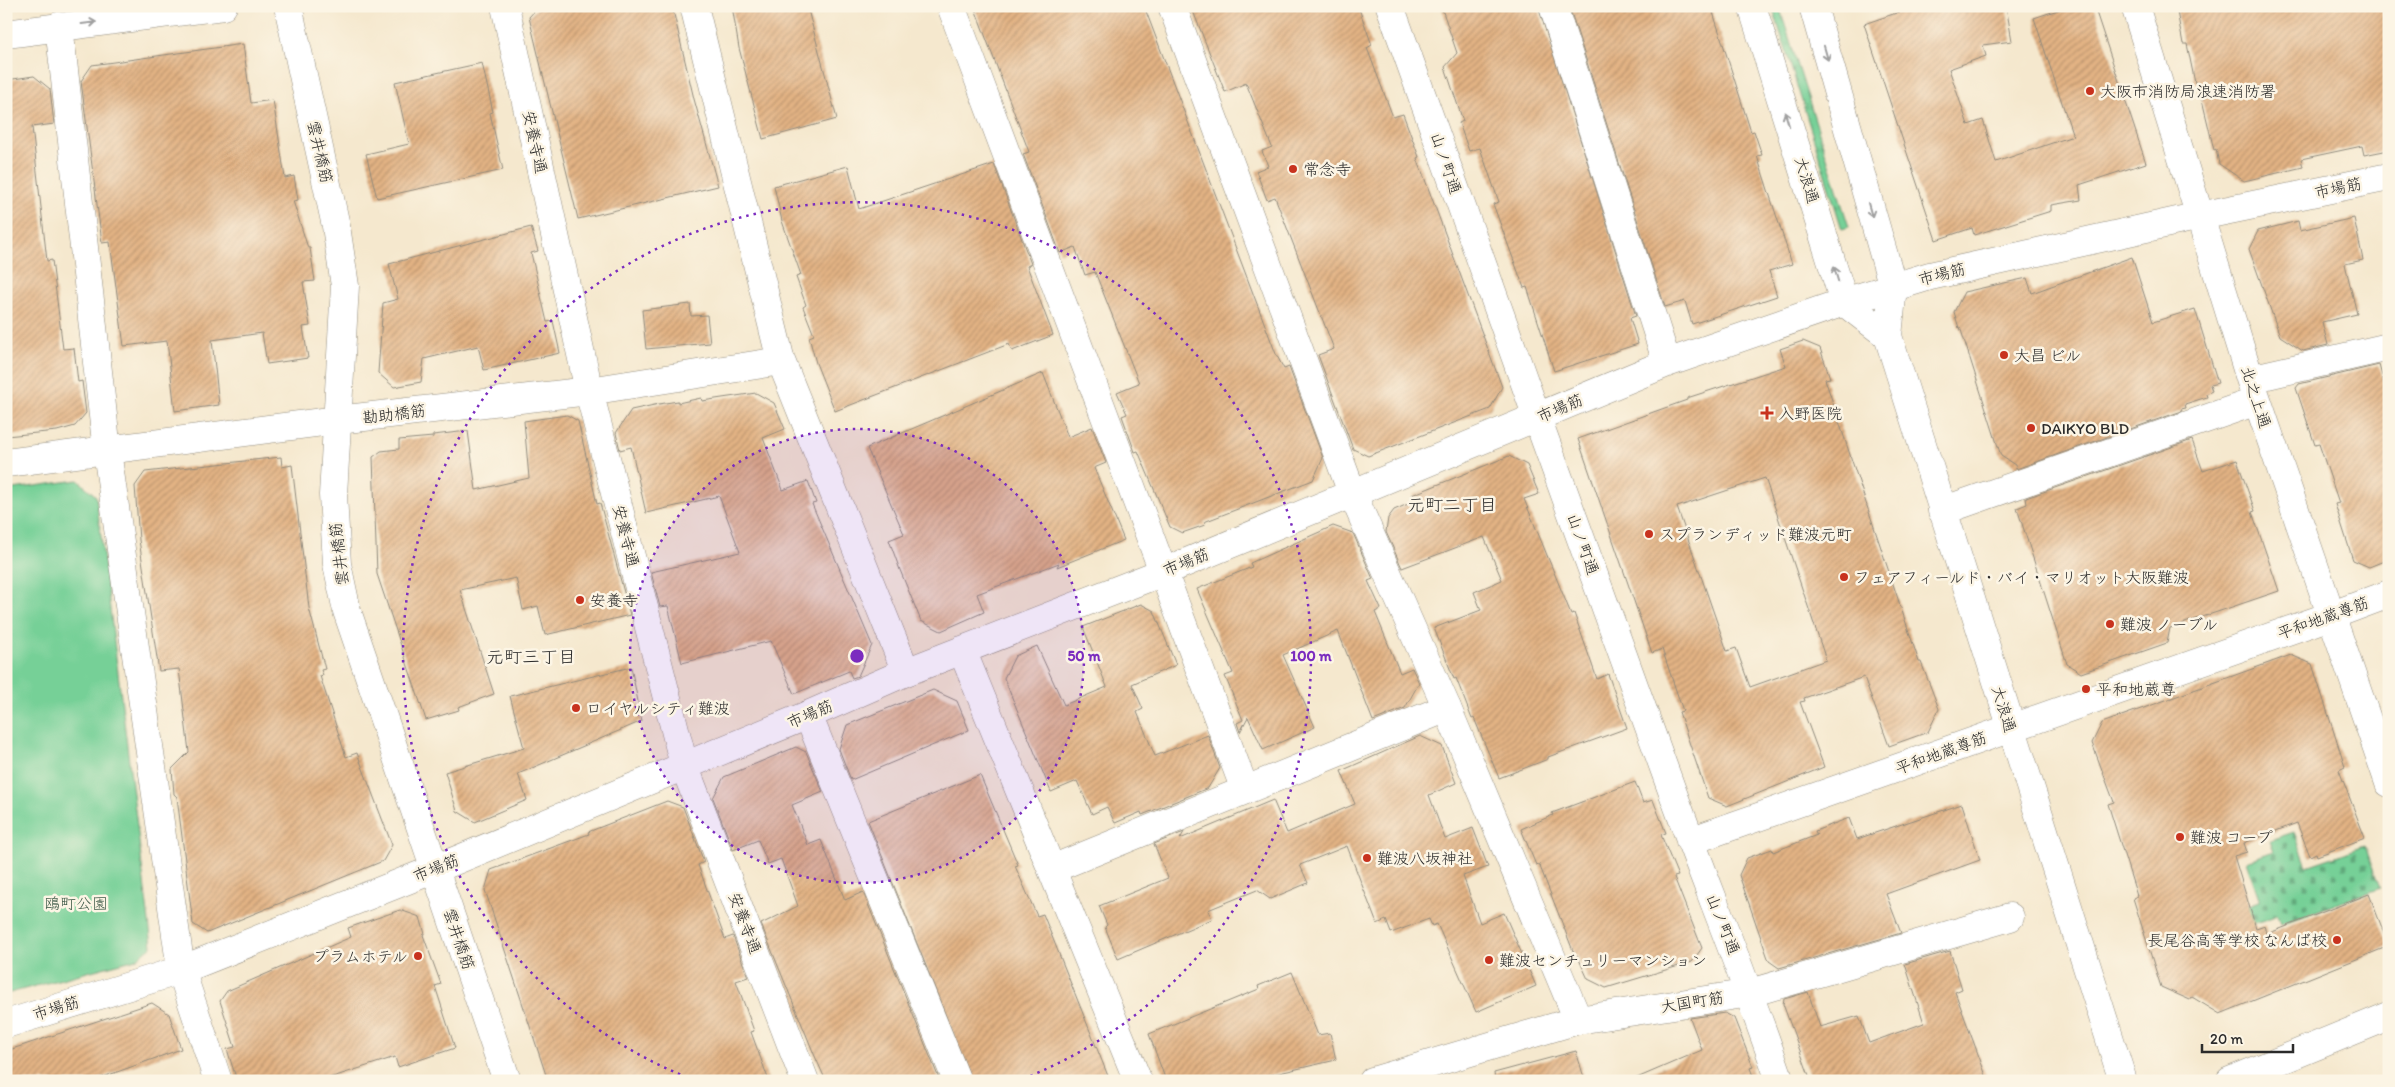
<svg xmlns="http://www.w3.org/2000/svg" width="2395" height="1087" viewBox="0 0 2395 1087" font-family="Itim,'Klee One',sans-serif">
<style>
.grass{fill:url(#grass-tufts);stroke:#507e61}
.cemetery{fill:url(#cemetery-stones);stroke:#507e61}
.green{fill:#76d097;stroke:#507e61}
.building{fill:url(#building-hatch);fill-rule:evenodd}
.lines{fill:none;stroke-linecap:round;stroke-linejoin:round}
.street-casing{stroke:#908a7c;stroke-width:29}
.secondary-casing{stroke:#908a7c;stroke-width:29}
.primary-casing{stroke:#908a7c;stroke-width:29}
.street{stroke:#fff;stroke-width:28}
.secondary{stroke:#fff;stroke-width:28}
.primary{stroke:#fff;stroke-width:28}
.oneway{stroke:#a0a0a0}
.ring{fill:none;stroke:#7b2cbf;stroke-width:2.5;stroke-dasharray:2.5 5}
.poi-dot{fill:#c8321e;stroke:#fcf5e5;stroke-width:2}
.labels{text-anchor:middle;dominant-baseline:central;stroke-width:5;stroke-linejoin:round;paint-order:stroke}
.poi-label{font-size:16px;fill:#2b2b2b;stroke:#fcf5e5;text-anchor:start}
.street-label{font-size:16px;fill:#2b2b2b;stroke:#fcf5e5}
.park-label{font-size:16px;fill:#425d4b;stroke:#fcf5e5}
.neighbourhood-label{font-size:18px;fill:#2b2b2b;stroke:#fcf5e5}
.centre{fill:#7b2cbf;stroke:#fcf5e5;stroke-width:2.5}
.ring-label{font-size:15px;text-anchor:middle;font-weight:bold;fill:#7b2cbf;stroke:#fcf5e5;stroke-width:5;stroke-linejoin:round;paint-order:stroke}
</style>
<defs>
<pattern id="grass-tufts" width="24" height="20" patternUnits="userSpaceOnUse" patternTransform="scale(1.25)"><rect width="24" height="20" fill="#76d097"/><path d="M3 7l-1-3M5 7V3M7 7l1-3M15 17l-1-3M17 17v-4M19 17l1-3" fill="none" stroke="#61a97b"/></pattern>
<pattern id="cemetery-stones" width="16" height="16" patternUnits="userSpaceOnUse" patternTransform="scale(1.25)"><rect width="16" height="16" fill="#76d097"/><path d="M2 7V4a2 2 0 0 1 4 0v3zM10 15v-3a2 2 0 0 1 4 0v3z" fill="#61a97b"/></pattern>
<pattern id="building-hatch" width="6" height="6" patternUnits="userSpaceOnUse" patternTransform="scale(1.25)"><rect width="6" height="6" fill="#e3b384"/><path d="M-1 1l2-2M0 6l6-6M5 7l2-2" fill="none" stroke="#b8926c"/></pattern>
</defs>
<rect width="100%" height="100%" fill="#fcf5e5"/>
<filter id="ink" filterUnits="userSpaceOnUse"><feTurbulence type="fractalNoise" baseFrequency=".02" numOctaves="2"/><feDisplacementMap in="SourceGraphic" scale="10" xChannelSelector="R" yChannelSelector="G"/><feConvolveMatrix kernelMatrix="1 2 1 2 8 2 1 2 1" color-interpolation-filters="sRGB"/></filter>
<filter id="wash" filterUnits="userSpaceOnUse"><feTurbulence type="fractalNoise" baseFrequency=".0096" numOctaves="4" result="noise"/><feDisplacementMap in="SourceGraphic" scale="20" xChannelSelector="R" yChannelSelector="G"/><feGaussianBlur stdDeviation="1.12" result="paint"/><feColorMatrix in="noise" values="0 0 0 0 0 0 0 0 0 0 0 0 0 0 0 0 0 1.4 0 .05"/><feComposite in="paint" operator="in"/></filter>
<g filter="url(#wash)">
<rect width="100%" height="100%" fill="#f5e8ce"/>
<path class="grass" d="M1772,6H1779L1849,227L1842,229Z"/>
<path class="cemetery" d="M2294,832L2307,866L2365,846L2380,888L2281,924L2278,915L2247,926L2241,908L2260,901L2246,861L2274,851L2270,840Z"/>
<path class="green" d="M78,480L96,496L152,946L136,959L6,994V490Z"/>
<g id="blocks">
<path class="building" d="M539,6H672L694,99L718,186L578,219L529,17Z
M732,6H807L837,119L763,139L739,48Z
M974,6H1144L1276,354L1284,369L1289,367L1323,458L1313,480L1204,522L1205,525L1182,533L1170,527L1138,451L1135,452L1122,416L1127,414L1117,392L1139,383L1095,272L1085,275L1075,247L1060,253L1023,154L1029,152Z
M1191,6H1358L1372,45L1367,48L1393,117L1403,114L1419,157L1417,158L1502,387L1490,409L1368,456L1353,449L1318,355L1334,349L1275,197L1267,200L1256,171L1268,166L1262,151L1272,147L1246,83L1225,92Z
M1441,6H1538L1636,316L1630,318L1638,344L1554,371L1527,287L1524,288L1493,204L1499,202L1480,148L1469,151L1459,123L1463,121L1445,67L1457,53Z
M1569,6H1711L1751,132L1754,131L1762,155L1757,156L1792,264L1769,271L1777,296L1692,324L1685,301L1665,307Z
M2006,6L2012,41L1983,45L1986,56L1949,69L1968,125L1983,120L1996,162L2073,136L2034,18L2070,6H2094L2146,163L2079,185L2081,200L2051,205V211L1974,235L1972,228L1936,240L1864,24L1914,7Z
M2176,6H2382L2383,12L2389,11V150L2364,155L2362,146L2301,159L2303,167L2244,181L2219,164L2216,149L2214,150L2198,83H2195L2187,44H2183Z
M243,44L251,103L273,100L285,178L294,176L298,200L293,201L308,248H310L315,281L303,282L310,326L303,327L308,358L267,364L262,333L212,340L219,405L175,411L167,341L124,346L110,242L102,243L81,81L92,65Z
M482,63L493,112L490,113L503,170L377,198L366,154L409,144L395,82Z
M34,76L50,89L54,124L32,127L47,261L52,260L63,349L74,348L78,382L82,381L86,413L75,426L57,431L6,436V80Z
M994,164L1031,264L1027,266L1053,335L1012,351L1009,344L835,411L816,363L809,337L814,335L803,307L806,305L796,277L801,275L782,221L774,186L848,166L859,209Z
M2354,218L2363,260L2345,264L2357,314L2322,322L2328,345L2303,351L2280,336L2249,249L2258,231L2298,221L2300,230Z
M531,227L538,251L531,253L547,322L553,321L560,353L484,370L478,346L424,359L421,382L394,387L378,373L383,303L398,299L389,264Z
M2132,257L2153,322L2195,309L2218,383L2210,385L2212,391L2206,394L2207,397L2185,404L2186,408L2181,409L2182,411L2016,469L2015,465L2001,456L1960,327L1959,328L1954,312L1964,292L2027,278L2032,293Z
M690,304L691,316L707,315L710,343L646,349L642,310Z
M1803,341L1820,348L1830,378L1825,379L1855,470L1919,662H1921L1939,709L1928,732L1889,746L1864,677L1804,698L1805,701L1800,702L1824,767L1727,806L1708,798L1679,712L1683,711L1662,649L1652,653L1578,439L1687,400V398L1786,366L1780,349ZM1765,478L1826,660L1750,687L1736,648L1727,651L1677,507Z
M2379,365L2389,401V559L2369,567L2353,560L2335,504L2339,503L2319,444L2315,445L2296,388L2299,384Z
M1043,373L1068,437L1092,427L1106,463L1094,468L1124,540L1057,567L1059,563L977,594L984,612L941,631L921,621L900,570L889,540L904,534L867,448Z
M756,393L774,403L785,429L763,438L783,490L808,481L816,503L812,504L872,645L858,676L852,678L849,671L794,694L771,641L682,663L668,606L660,607L651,572L740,552L719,496L646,513L631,447L620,450L616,433L631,410L659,404L678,401V403L701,398L702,401Z
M567,415L578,421L597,504L600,503L630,615L545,635L538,606L523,610L516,578L460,590L494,694L458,707L459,710L426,720L377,574L373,457L381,451L399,449V440L433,437V435L468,431L476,490L529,478L524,421Z
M2192,440L2203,471L2237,460L2255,511L2252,512L2279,591L2170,628L2167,643L2081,673L2067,664L2017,508L2027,504L2026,498Z
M1509,456L1527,465L1539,494L1524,499L1571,614L1574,613L1597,679L1608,674L1627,728L1548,757V759L1499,778L1474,718L1472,719L1456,678L1454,679L1434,628L1481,610L1474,592L1502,580L1484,537L1402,568L1386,532L1388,518L1394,510L1415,501L1412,495Z
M281,457L282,467L292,465L309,608L325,669L321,670L323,675L320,676L346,757L357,753L392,845L383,861L207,933L193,924L177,797L174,794L172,769L189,752L179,669L159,671L139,540L135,486L145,472Z
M1333,526L1353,533L1373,579L1368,581L1381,609L1375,612L1400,673L1412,668L1419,683L1405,708L1373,721L1338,631L1283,655L1315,727L1263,750L1248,717L1240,732L1237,723L1243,720L1225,676L1233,673L1197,589L1252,567L1250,563Z
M1141,604L1154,611L1176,665L1132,684L1143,709L1137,712L1155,756L1208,735L1220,768L1208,788L1142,815L1141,812L1115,823L1107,807L1092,814L1077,781L1051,792L1004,678L1015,656L1037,646L1064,705L1107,687L1083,627Z
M2291,655L2312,664L2345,767L2339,770L2365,838L2317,856L2316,853L2310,856L2297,823L2244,843L2247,852L2234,856L2256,928L2265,925L2267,934L2369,894L2389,946L2220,1014L2192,997L2190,1000L2161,987L2133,898L2137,896L2108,804L2114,802L2092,743L2102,723Z
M631,667L642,721L518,774L527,800L475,822L457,811L445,772L524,748L510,696Z
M933,690L957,701L969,730L851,780L839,749L847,725Z
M1420,736L1442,746L1456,783L1429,795L1445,839L1473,828L1488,867L1463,876L1480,923L1504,913L1536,986L1476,1012L1437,924L1432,926L1429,919L1391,933L1386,920L1377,924L1347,846L1300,865L1308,883L1270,899L1257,890L1208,910L1212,919L1118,959L1105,927L1107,925L1099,906L1168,878L1154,844L1184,832L1180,839L1273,800L1287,833L1355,804L1341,771Z
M796,747L806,752L823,792L792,805L808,845L821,840L845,900L863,892L940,1081H826L814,1054L761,924L798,906L781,859L768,864L758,840L733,850L713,798L724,777Z
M980,775L1018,865L1015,866L1037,916L1043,914L1110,1081H972L868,821Z
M1635,782L1643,803L1653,800L1666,833L1661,835L1678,876L1674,877L1702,948L1692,962L1606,988L1588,979L1577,955L1575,956L1539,864L1536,865L1521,829L1553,815L1552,813Z
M667,801L683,807L704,862L698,865L725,939L733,936L748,977L736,981L754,1031L751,1032L769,1081H548L485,890L491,870L589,834L588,832Z
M1962,804L1980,860L1886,894L1901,933L1779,968L1769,961L1739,875L1747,858L1772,849L1773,852L1817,835L1815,831L1849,818L1857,839Z
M400,910L420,917L425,934L423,935L441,984L435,986L455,1048L398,1067L395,1057L320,1081H237L227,1049L235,1047L220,1001L227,991L351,937L348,928Z
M1950,951L1962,989L1955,992L1988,1081H1811L1783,1004L1784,999L1808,992L1820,1027L1859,1016L1869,1043L1924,1023L1905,964Z
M1292,972L1318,1035L1330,1033L1336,1060L1266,1076L1268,1081H1166L1149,1034L1259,989L1258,986Z
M152,1003L169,1014L181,1049L92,1081H6V1051Z
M1725,1013L1734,1018L1753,1067L1750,1068L1755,1081H1630L1702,1050L1690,1018Z
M1576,1051L1585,1081H1495L1494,1073Z"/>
</g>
</g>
<g filter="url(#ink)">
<use href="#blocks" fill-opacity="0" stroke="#908a7c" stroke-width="1"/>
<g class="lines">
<g class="street-casing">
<path id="street" d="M505,6L589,391L684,765L805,1081
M59,26L107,451L181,970L218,1081
M808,715L957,1081
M1052,869L1447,708
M1373,1081L1578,1020L1750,993L2010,917"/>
</g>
<g class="secondary-casing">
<path id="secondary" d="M288,6L336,226L345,286L333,495L337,564L347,611L507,1081
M694,6L781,361L906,672
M951,6L1245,790
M1172,6L1352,493L1447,708L1578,1020
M1390,6C1481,263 1573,518 1666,774C1703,877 1745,977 1780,1081
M1553,6L1667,363
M2135,6L2250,379L2389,783
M6,34L223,6
M2250,379L2389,347
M6,463L338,420L589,391L781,361
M1942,511L2257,401
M962,650L1138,1081
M1690,841L2330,616L2389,594
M6,1024L181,970L435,869L808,715L906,672L1163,572L1667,363L1844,302L1930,276L2200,216L2389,177"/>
</g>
<g class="primary-casing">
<path id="primary" d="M1752,6L1844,302L1888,336
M1813,6L1893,287L1888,336L2123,1081
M2230,1081L2389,1016"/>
</g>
<use href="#street" class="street"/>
<use href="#secondary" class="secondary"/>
<use href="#primary" class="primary"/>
</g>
<defs><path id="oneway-shaft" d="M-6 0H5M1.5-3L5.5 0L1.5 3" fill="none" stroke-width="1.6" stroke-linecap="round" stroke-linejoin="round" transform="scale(1.25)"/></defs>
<g class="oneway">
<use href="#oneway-shaft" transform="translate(89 23) rotate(-7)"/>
<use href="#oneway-shaft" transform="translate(1826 53) rotate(74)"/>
<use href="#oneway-shaft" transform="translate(1787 119) rotate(-107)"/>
<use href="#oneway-shaft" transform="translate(1870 210) rotate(74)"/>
<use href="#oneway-shaft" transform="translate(1836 274) rotate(-107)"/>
</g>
</g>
<circle cx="857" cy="656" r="227" fill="#7b2cbf" fill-opacity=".12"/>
<g class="ring">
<circle cx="857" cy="656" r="227"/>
<path d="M694 1080A454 454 0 1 1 1020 1080"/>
</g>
<g class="poi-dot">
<circle cx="2090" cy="91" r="5"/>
<circle cx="1293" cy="169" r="5"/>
<circle cx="2004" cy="355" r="5"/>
<path d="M1764.5 405.5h5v5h5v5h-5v5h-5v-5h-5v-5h5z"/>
<circle cx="2031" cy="428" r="5"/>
<circle cx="1649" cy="534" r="5"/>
<circle cx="1844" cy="577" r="5"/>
<circle cx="580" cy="600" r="5"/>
<circle cx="2110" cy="624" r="5"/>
<circle cx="2086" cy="689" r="5"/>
<circle cx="576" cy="708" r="5"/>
<circle cx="2180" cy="837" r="5"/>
<circle cx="1367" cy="858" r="5"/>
<circle cx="2337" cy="940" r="5"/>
<circle cx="418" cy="956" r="5"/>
<circle cx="1489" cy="960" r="5"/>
</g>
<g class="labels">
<g class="poi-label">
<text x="2100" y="91">大阪市消防局浪速消防署</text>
<text x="1303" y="169">常念寺</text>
<text x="2014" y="355">大昌 ビル</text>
<text x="1778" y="413">入野医院</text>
<text x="2041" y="428">DAIKYO BLD</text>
<text x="1659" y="534">スプランディッド難波元町</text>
<text x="1854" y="577">フェアフィールド・バイ・マリオット大阪難波</text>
<text x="590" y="600">安養寺</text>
<text x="2120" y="624">難波 ノーブル</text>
<text x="2096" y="689">平和地蔵尊</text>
<text x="586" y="708">ロイヤルシティ難波</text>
<text x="2190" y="837">難波 コープ</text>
<text x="1377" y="858">難波八坂神社</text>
<text x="2327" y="940" text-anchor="end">長尾谷高等学校 なんば校</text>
<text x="408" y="956" text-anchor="end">プラムホテル</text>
<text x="1499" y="960">難波センチュリーマンション</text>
</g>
<g class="street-label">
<text transform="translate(535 142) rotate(78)">安養寺通</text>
<text transform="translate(320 152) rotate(77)">雲井橋筋</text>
<text transform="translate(1446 163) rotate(71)">山ノ町通</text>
<text transform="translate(1807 180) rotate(73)">大浪通</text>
<text transform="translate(2338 188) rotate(-12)">市場筋</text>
<text transform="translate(1942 274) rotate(-14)">市場筋</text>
<text transform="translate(2256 397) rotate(72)">北之上通</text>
<text transform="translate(1560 408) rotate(-23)">市場筋</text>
<text transform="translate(394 414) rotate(-7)">勘助橋筋</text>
<text transform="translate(626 536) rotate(76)">安養寺通</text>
<text transform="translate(1583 544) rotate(70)">山ノ町通</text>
<text transform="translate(339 554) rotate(-97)">雲井橋筋</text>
<text transform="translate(1186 562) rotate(-22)">市場筋</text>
<text transform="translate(2323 618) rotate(-20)">平和地蔵尊筋</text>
<text transform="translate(2004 709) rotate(73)">大浪通</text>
<text transform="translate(810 714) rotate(-23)">市場筋</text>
<text transform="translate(1941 753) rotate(-20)">平和地蔵尊筋</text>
<text transform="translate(436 868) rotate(-22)">市場筋</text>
<text transform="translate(745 923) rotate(69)">安養寺通</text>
<text transform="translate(1723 924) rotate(68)">山ノ町通</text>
<text transform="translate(459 939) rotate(71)">雲井橋筋</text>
<text transform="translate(1692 1002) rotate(-9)">大国町筋</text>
<text transform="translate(56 1008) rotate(-17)">市場筋</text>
</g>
<g class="park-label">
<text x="76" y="903">鴎町公園</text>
</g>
<g class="neighbourhood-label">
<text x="1452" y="505">元町二丁目</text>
<text x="531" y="657">元町三丁目</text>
</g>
</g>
<circle cx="857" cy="656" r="8" class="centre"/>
<g class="ring-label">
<text x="1084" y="661">50 m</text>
<text x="1311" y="661">100 m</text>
</g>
<rect width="2395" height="1087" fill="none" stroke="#fcf5e5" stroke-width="25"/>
<path d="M2202 1044v8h91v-8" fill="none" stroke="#2b2b2b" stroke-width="2.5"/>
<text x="2210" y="1044" font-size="15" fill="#2b2b2b" stroke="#fcf5e5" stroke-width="4" paint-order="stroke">20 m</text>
</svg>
